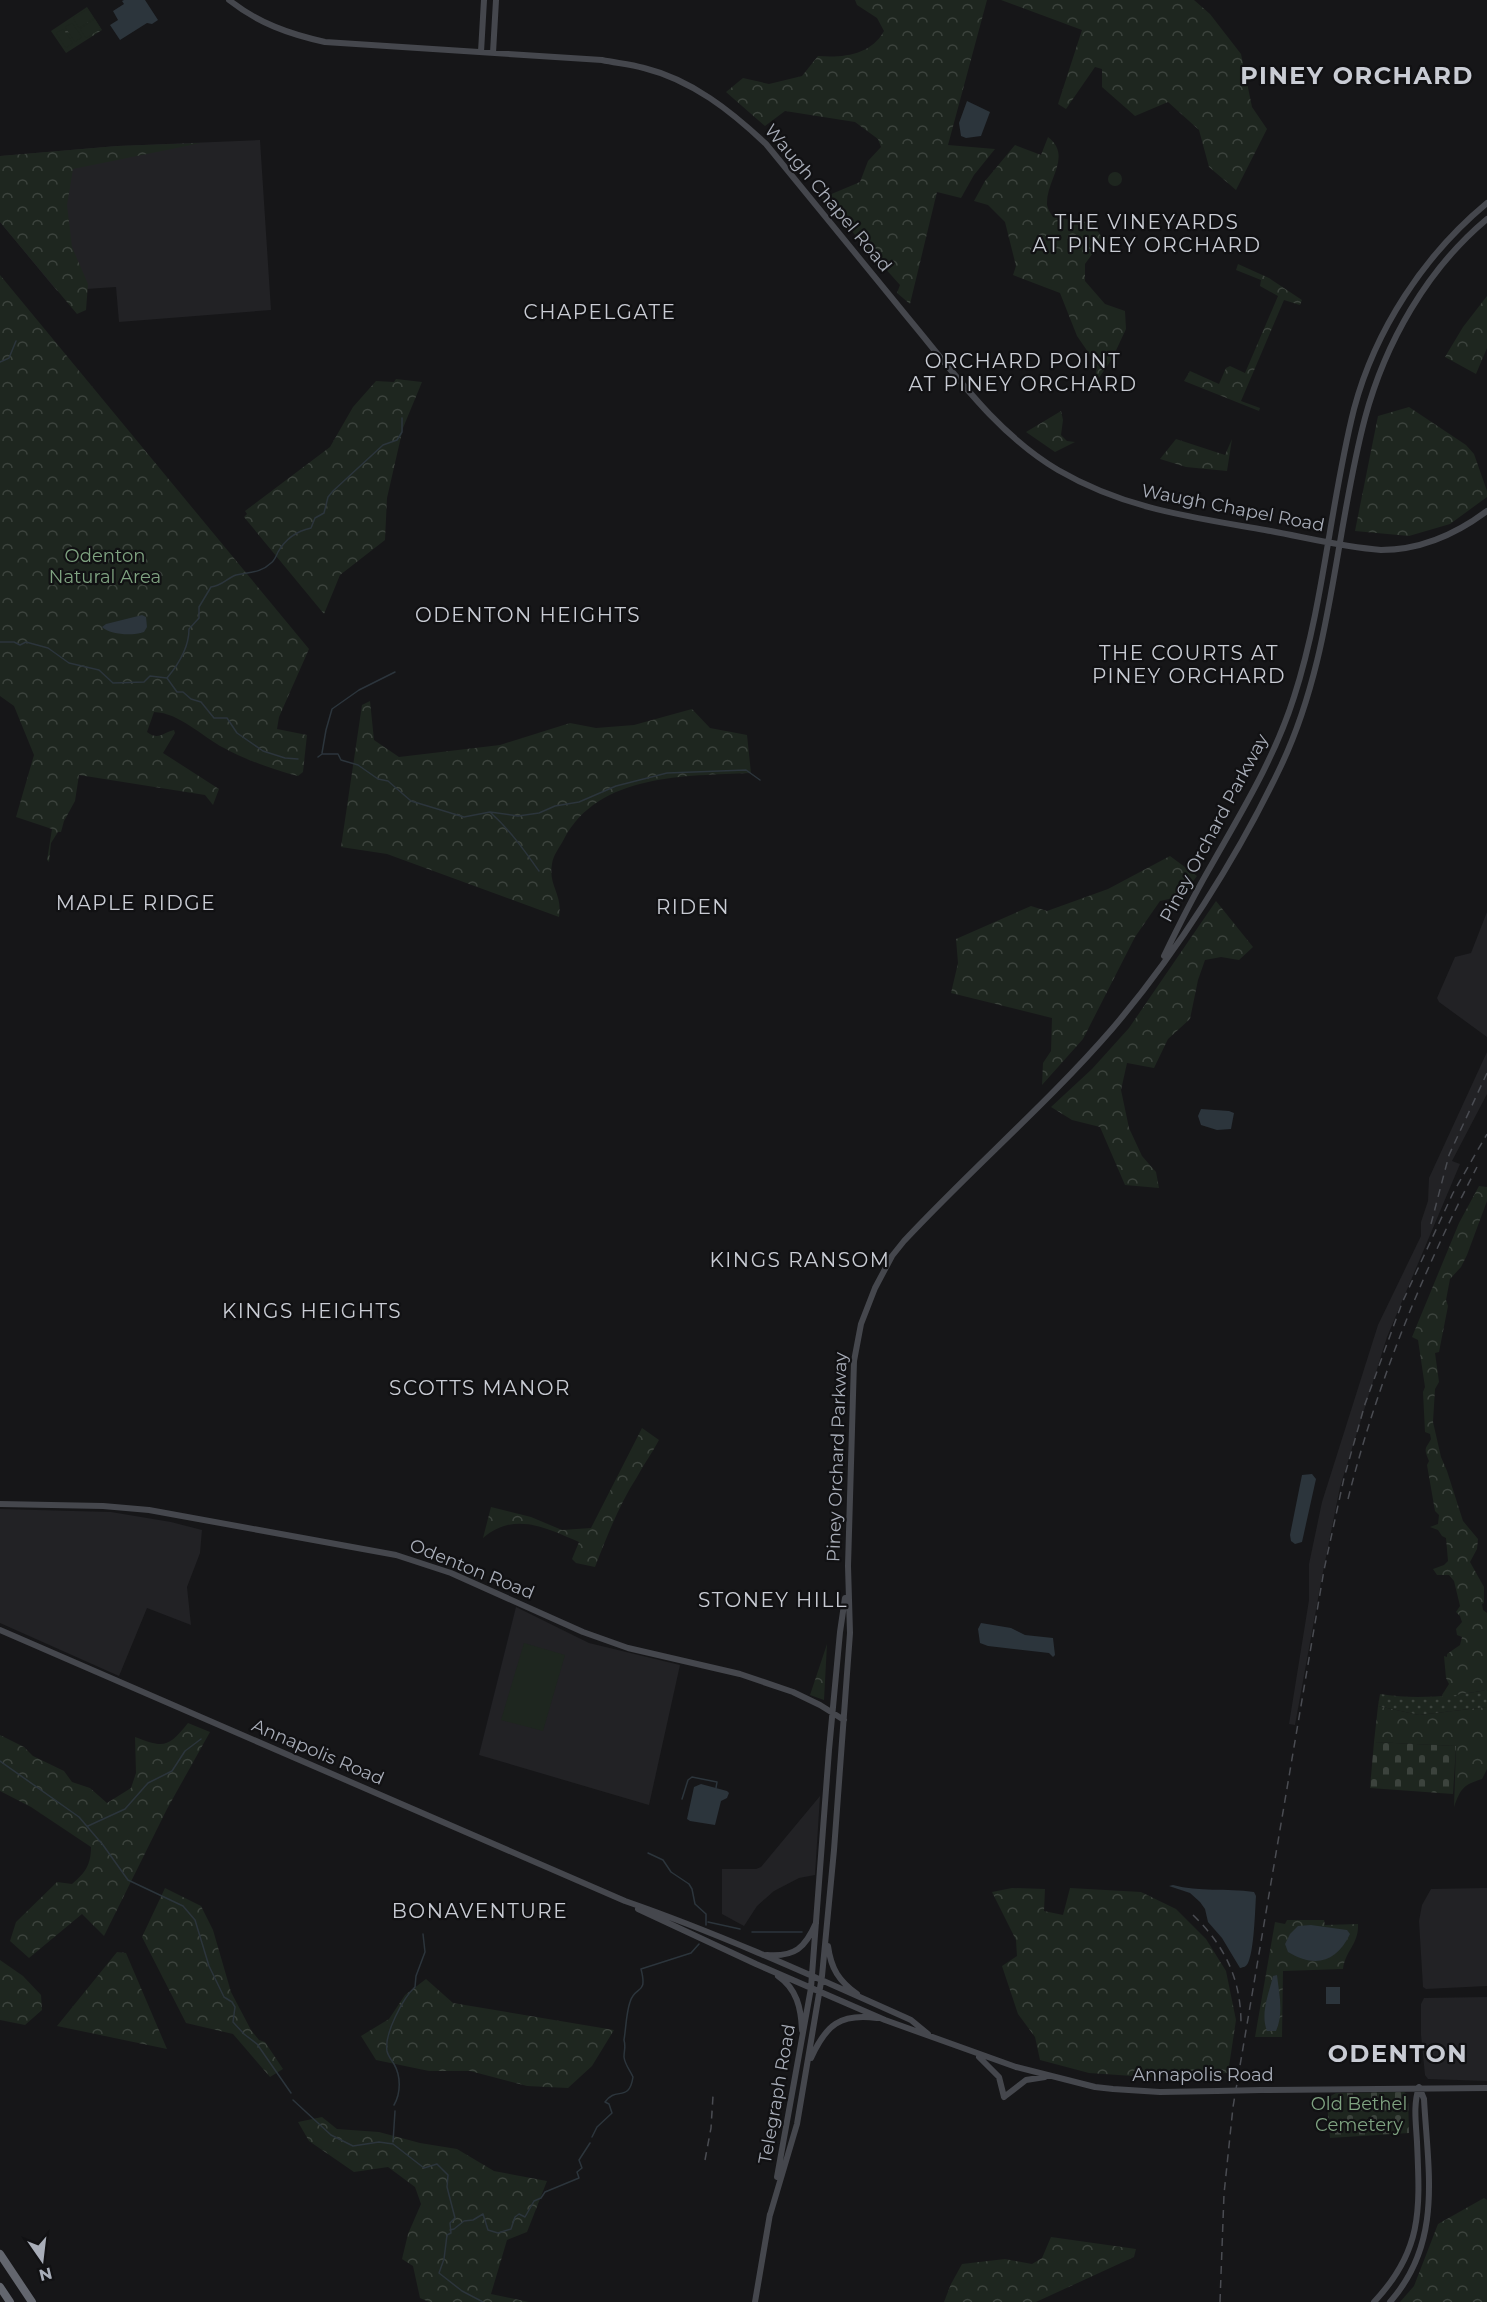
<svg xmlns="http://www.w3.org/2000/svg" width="1487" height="2302" viewBox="0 0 1487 2302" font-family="Montserrat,sans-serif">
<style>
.built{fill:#222225}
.grass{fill:url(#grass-dots)}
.forest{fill:url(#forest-crowns)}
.cemetery{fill:url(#cemetery-stones)}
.pitch{fill:#1e261f}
.water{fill:#2c353c}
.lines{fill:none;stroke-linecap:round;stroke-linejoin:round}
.stream{stroke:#2c353c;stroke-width:1.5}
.secondary{stroke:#45474d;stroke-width:6}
.highway{stroke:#63666e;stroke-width:8}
.rail{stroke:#4a4c52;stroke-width:1.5;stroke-dasharray:8 6;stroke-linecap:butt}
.secondary-bridge{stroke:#45474d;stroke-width:6}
.labels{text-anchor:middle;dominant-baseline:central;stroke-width:4.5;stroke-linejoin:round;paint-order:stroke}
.street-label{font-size:18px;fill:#a8adb8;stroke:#111113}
.park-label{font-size:18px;fill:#7fa381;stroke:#111113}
.neighbourhood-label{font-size:20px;letter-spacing:1.5px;fill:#c9ccd4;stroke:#111113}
.district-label{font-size:24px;font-weight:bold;letter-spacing:1.5px;fill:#c9ccd4;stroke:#111113}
</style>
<defs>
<pattern id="grass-dots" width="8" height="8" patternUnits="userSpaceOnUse" patternTransform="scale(1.5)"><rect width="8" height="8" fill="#1e261f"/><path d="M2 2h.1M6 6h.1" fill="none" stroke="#3c433d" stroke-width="1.8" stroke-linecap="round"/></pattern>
<pattern id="forest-crowns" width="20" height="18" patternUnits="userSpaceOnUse" patternTransform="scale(1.5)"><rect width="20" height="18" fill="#1e261f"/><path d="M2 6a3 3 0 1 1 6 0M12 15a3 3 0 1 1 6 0" fill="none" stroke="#3c433d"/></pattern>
<pattern id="cemetery-stones" width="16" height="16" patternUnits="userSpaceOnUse" patternTransform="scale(1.5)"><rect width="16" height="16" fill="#1e261f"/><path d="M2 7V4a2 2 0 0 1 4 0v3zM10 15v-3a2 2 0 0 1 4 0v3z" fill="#3c433d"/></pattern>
</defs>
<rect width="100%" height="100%" fill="#161618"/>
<path class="built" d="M260,140L271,310L119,322L116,287L57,291L0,222V156L117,146Z
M1487,912V1037L1439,1002L1437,998L1455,957L1471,953Z
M1487,1052V1094L1452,1161L1460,1164L1387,1337L1340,1487L1321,1582L1295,1725L1289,1724L1309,1600V1564L1322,1502L1378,1325L1421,1236V1222L1428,1201L1429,1178Z
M0,1509L111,1512L171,1522L202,1530L200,1553L187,1587L191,1625L147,1608L119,1676L0,1623Z
M516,1607L589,1643L680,1665L649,1805L479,1755Z
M820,1796L815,1875L799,1878L774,1891L757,1906L744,1926L722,1914V1869H756L761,1867Z
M1487,1888V1986L1426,1989L1423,1987L1419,1921L1422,1905L1431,1889Z
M1487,1997V2081L1428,2079L1425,2075L1421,2035V2004L1424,1998Z"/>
<path class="grass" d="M1487,1690V1707L1419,1715L1378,1706L1380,1694C1417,1700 1451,1696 1487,1690Z"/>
<path class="forest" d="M855,0H987L948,145L995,149L974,175L961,198L937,192L910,304L897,293L900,285L822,198L860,182L868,161L881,147L878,139L855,122L785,111L765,126L726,92L743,78L769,84L802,76L818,56C843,58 871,55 884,31L877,18L857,5Z
M1001,0H1194L1210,14L1241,54L1252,107L1267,129L1236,190L1209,167L1199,130L1168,102L1135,116L1102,87V69L1095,67L1066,109L1058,104L1082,30Z
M87,7L102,30L66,53L51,31Z
M1048,137C1073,156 1046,180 1047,204C1047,208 1051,214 1053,217L1092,223L1103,239L1085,264V281L1105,304L1125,311L1126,329L1112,359L1094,385L1097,365L1077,336L1060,293L1013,275L1016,266L1005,222L988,205L974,201L985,181L1015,145L1041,155Z
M201,143L73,169L67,205L72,247L88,284L86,310L77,314L0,222V156L117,146Z
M1108 179a7 7 0 1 1 14 0a7 7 0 1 1-14 0Z
M1238,264L1269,278L1302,300L1300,305L1284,300L1241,401L1260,408L1259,411L1184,381L1190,371L1219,384L1226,368L1230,366L1245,373L1278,296L1260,286L1261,280L1236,270Z
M0,275L309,649L279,717L277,729L307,735L303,772L298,776C274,770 246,760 224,748C201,736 180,713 154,712L147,732C158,741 164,732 174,730L175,733L163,753L219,789L213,805L205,795L79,775L75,801L64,821L61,832H58L51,843L49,862L47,860L52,829L16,817L34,755L14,706L0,696Z
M1487,296V348L1476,374L1445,357L1463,327Z
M396,379L422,382L403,428L387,498L385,540L340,575L324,614L244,517L247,514L245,511L330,447L353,407L376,381L394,382Z
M1409,407L1466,445L1474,454L1487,491V497L1450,524L1409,536L1355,531L1378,416Z
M1061,411L1063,420L1061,435L1067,441L1075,442L1055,452L1026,432Z
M1176,439L1225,455L1232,439L1227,471L1186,467L1160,459Z
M370,701L374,740L399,757L500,745L570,723L596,728L634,725L692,709L710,728L747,735L751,773C686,776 599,773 564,839C560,847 553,855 552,864C548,886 563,894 559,917L387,854L341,847L362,705Z
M1170,856L1197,876L1182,896L1160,901L1135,937L1083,1039L1042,1085L1043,1063L1051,1051L1052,1018L951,993L958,963L956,939L1031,906L1047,911L1108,889Z
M1216,901L1253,947L1239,960L1221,957L1205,960L1198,980L1190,1019L1168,1039L1154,1068L1127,1063L1121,1090L1129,1128L1142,1156L1156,1172L1159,1188L1125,1185L1100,1127L1072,1120L1051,1107L1092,1069L1129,1028Z
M1479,1186L1487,1187V1201L1467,1255L1461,1267L1450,1279L1446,1300L1448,1306L1439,1352L1435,1353L1439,1382L1435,1389L1433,1422L1441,1457L1447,1471L1463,1521L1478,1539L1477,1549L1470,1562L1484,1587V1603L1482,1604L1483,1610L1487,1613V1690L1443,1697L1442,1695L1449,1684L1446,1678L1444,1656L1447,1657V1654L1460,1645L1462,1637L1457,1635L1456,1629L1462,1622L1460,1616L1456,1612L1460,1606L1454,1581L1449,1575H1437L1433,1569L1444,1565L1448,1561L1446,1538L1442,1536L1438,1530L1430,1527L1438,1524L1439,1515L1435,1511L1427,1465L1429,1461C1423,1447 1426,1449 1431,1439L1430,1434L1425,1432L1423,1392L1425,1387L1418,1340L1412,1337L1459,1223Z
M642,1428L659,1440C652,1453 644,1464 637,1477C619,1505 607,1536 595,1567L576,1563L572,1559L579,1542C546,1528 515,1511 483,1538L491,1507L531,1517L562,1530L591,1528Z
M827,1644L824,1700L810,1695Z
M1378,1706L1419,1715L1487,1707V1769L1482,1779C1463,1785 1461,1788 1454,1807L1456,1746L1374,1742Z
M188,1723L210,1732L167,1809L104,1936L82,1914L29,1958L10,1941L16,1922L57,1882L72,1884C85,1873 91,1865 91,1847L31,1807L0,1791V1735L24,1747L33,1756L64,1771L72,1782L90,1788L107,1803L131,1788L136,1773L135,1737C164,1748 168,1748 188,1723Z
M165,1888L201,1906L213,1930L231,1992L251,2030L259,2040L265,2042L283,2069L270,2077L233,2034L186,2023L142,1937Z
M1012,1888L1045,1889L1044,1911L1063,1915L1070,1888L1141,1892L1176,1909L1206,1939L1226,1971L1236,2020L1228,2073L1147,2077L1089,2073L1040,2060L1035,2037L1018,2014L1002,1966L1017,1956L1016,1940L992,1892Z
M1287,1920H1324L1325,1925L1358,1924C1359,1944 1345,1951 1343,1969L1283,1971L1282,2037H1255L1275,1922L1285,1924Z
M117,1952L126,1953L167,2049L57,2026Z
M0,1960L23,1976L41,1995L42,2010L25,2025L0,2020Z
M426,1979L453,2003L614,2030L592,2066L568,2088L527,2086L470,2071H429L376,2060L361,2036L389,2019L405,1995Z
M322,2117L337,2129L379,2132L420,2143L457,2149L494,2171L547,2181L527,2232L507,2240L491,2294L529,2302H429L420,2298L413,2266L402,2259L408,2234L421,2204L415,2187L388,2167L354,2172L309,2141L298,2122Z
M1484,2198L1487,2200V2302H1400L1414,2286L1438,2224Z
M1051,2237L1136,2249L1134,2257L1036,2302H944L951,2284L962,2264L1005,2259L1032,2264L1042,2258Z"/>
<path class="cemetery" d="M1374,1742L1456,1746L1453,1794L1370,1788Z
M1404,2092L1408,2095L1409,2133L1330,2138L1327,2104L1329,2097L1336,2093Z"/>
<path class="pitch" d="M88,9L94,18L79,28L73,18Z
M95,19L101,29L86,38L80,29Z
M72,23L82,37L75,42L65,27Z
M63,29L73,43L66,48L56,33Z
M524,1643L565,1655L543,1731L501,1720Z"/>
<path class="water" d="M124,0H145L158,20L152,24L147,23L120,40L110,25L118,20L113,11L124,4L122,1Z
M967,101L990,112L981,136L966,138L961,136L959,123Z
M142,615L146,617L147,627L144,632C133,636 110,635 102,627L106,624Z
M1201,1109L1229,1111L1234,1113L1231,1129L1217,1130L1201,1125L1198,1116Z
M1312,1474L1316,1479L1302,1542L1295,1544L1291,1541L1290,1535L1302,1475Z
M981,1623L1011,1628L1025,1635L1053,1638L1055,1655L1053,1657L1049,1653L988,1646L980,1643L978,1629Z
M701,1784L727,1791L729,1793L727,1798L721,1801L715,1825L690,1821L687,1819L694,1787Z
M1173,1885C1199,1892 1226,1888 1254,1892L1256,1896C1255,1912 1254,1951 1248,1963C1246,1967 1244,1967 1240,1968L1222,1938L1208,1922L1205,1909L1200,1902L1190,1893L1169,1886Z
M1311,1925L1347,1930L1350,1934C1336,1963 1315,1968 1288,1952L1285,1944L1290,1934L1298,1926Z
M1277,1975C1279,1993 1284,2013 1276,2031H1267C1260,2014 1269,1993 1273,1976Z
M1326,1987H1340V2004H1326Z"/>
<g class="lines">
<path class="stream" d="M0,362L9,358L16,341
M0,642H14L20,645L26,642L48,648L69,663L99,670L113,683L144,682L150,676L167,678L177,692H183L191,699L201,702L214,718H227L237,733L263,751L285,758L298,759
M167,678C178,665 189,647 189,629L199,618V607L211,587C222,586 227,578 236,575C249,572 261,573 271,563C275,560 276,556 278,552C286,538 297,531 311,528L315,518L324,513L328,497L333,491L383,445L397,440L402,432V418
M322,753L326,730L332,709L359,690L395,672
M318,757L322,754H338L341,760L358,765L378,779L388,781L411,801L464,817L490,812L518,816L539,813L555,806L579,802L616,786L667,773L746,770L760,780
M491,813C510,830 524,850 539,871
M0,1761L79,1817L103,1845L128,1880L183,1906L195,1920L209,1966L224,1997L232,2002L235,2007L233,2022L244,2034L257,2044L291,2093
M682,1799L688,1780L692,1777L717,1782L716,1788
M88,1826L125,1809L148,1783L172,1771L185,1751L201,1739
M648,1853L663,1860L671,1872L689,1884L692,1889L695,1904L706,1914V1925
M708,1922L740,1929
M752,1932H802
M293,2100L331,2135L353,2146L379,2142L393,2144L424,2168L437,2164L448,2175L447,2187L455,2218L450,2223L451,2233L447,2235L444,2259L439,2273L462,2291L483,2302
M394,2105C401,2093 401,2076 394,2064C391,2059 388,2056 387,2051C384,2034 403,1998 415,1987L416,1976L425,1952L423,1934
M592,2137L597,2127L612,2113L609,2104L605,2102C616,2086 629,2103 633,2077C630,2070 625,2065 624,2057C624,2050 626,2047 624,2040C626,2028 626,2014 630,2002C635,1985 648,1996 641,1969L691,1953L699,1944
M393,2142L395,2111
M450,2230L454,2229L464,2221L473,2220L483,2214L488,2230L498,2233L511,2229L515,2217L519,2214L525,2217L534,2201L541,2198L545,2192L579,2178L577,2172L582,2168L579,2160L590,2143"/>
<path class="secondary" d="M229,0C258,23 289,34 325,42L602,60C616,63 630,64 644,68C692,80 731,111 766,144C814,203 862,261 909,319C954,373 997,434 1058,470C1125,509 1191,517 1265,530C1304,537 1342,547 1381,550C1421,550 1455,535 1487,511
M481,52L484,0
M493,53L496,0
M1164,956C1178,927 1192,899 1208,871C1240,814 1274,760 1294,697C1324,604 1330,504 1354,409C1375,330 1424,255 1487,203
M0,1504L103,1506L149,1510L396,1555L451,1573L583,1632L628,1648L740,1674L793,1692L820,1705L844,1720
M0,1630L625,1901C723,1935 817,1978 911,2020L928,2034
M638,1909L756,1964L885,2020L1016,2067L1095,2087L1113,2089L1160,2092L1217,2091
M828,1946C831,1969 839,1981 857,1994
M767,1955C795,1957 805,1948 816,1923
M778,1976C797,1989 801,2008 802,2030
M979,2057L999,2077L1004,2097
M811,2058C826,2025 840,2013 877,2018
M1261,2090L1487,2088
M1004,2097L1026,2080L1045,2077
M777,2177L811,1988L829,1750L840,1632L845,1598
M770,2215L797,2124L822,1976L834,1850L850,1633L848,1566L854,1361L861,1324L875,1288L892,1256L904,1241C972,1168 1048,1103 1112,1029C1176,954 1237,858 1279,770C1333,659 1334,535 1365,418C1385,343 1427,269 1487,219
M755,2302L770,2214
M1374,2302C1423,2250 1420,2209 1417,2142C1416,2123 1413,2105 1419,2087
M1390,2302C1443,2242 1428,2172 1424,2099L1419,2087"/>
<path class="highway" d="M0,2254L32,2302
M0,2287L10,2302"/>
<path class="rail" d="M1431,1224L1449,1155L1487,1073
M1348,1499C1377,1383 1422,1273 1477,1167
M1193,1915C1225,1946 1241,1979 1241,2024
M705,2160L711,2128L713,2096
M1220,2302L1224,2194L1233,2107L1324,1570L1344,1478L1365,1404L1402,1303L1453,1193L1487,1134"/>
<path class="secondary-bridge" d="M1217,2091L1261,2090"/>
</g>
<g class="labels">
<g class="street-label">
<text transform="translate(828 198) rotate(50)">Waugh Chapel Road</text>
<text transform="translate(1233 508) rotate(11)">Waugh Chapel Road</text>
<text transform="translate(1214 828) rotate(-62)">Piney Orchard Parkway</text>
<text transform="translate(837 1457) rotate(-88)">Piney Orchard Parkway</text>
<text transform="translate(472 1569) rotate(22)">Odenton Road</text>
<text transform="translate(318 1752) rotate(23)">Annapolis Road</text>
<text x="1203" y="2075">Annapolis Road</text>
<text transform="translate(777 2094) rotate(-80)">Telegraph Road</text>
</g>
<g class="park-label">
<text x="105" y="556">Odenton<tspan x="105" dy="21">Natural Area</tspan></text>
<text x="1359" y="2104">Old Bethel<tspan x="1359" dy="21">Cemetery</tspan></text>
</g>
<g class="neighbourhood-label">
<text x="1147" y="222">THE VINEYARDS<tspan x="1147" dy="23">AT PINEY ORCHARD</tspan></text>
<text x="600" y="312">CHAPELGATE</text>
<text x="1023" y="361">ORCHARD POINT<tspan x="1023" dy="23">AT PINEY ORCHARD</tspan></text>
<text x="528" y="615">ODENTON HEIGHTS</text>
<text x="1189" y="653">THE COURTS AT<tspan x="1189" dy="23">PINEY ORCHARD</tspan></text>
<text x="136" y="903">MAPLE RIDGE</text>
<text x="693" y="907">RIDEN</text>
<text x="800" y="1260">KINGS RANSOM</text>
<text x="312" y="1311">KINGS HEIGHTS</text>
<text x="480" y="1388">SCOTTS MANOR</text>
<text x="773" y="1600">STONEY HILL</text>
<text x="480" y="1911">BONAVENTURE</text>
</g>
<g class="district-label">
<text x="1357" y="75">PINEY ORCHARD</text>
<text x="1398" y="2053">ODENTON</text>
</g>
</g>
<g transform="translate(42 2260) rotate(166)" stroke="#111113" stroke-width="4.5" paint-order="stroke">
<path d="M0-4.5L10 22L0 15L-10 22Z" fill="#a8adb8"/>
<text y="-9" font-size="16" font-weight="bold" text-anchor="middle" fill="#a8adb8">N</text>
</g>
</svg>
